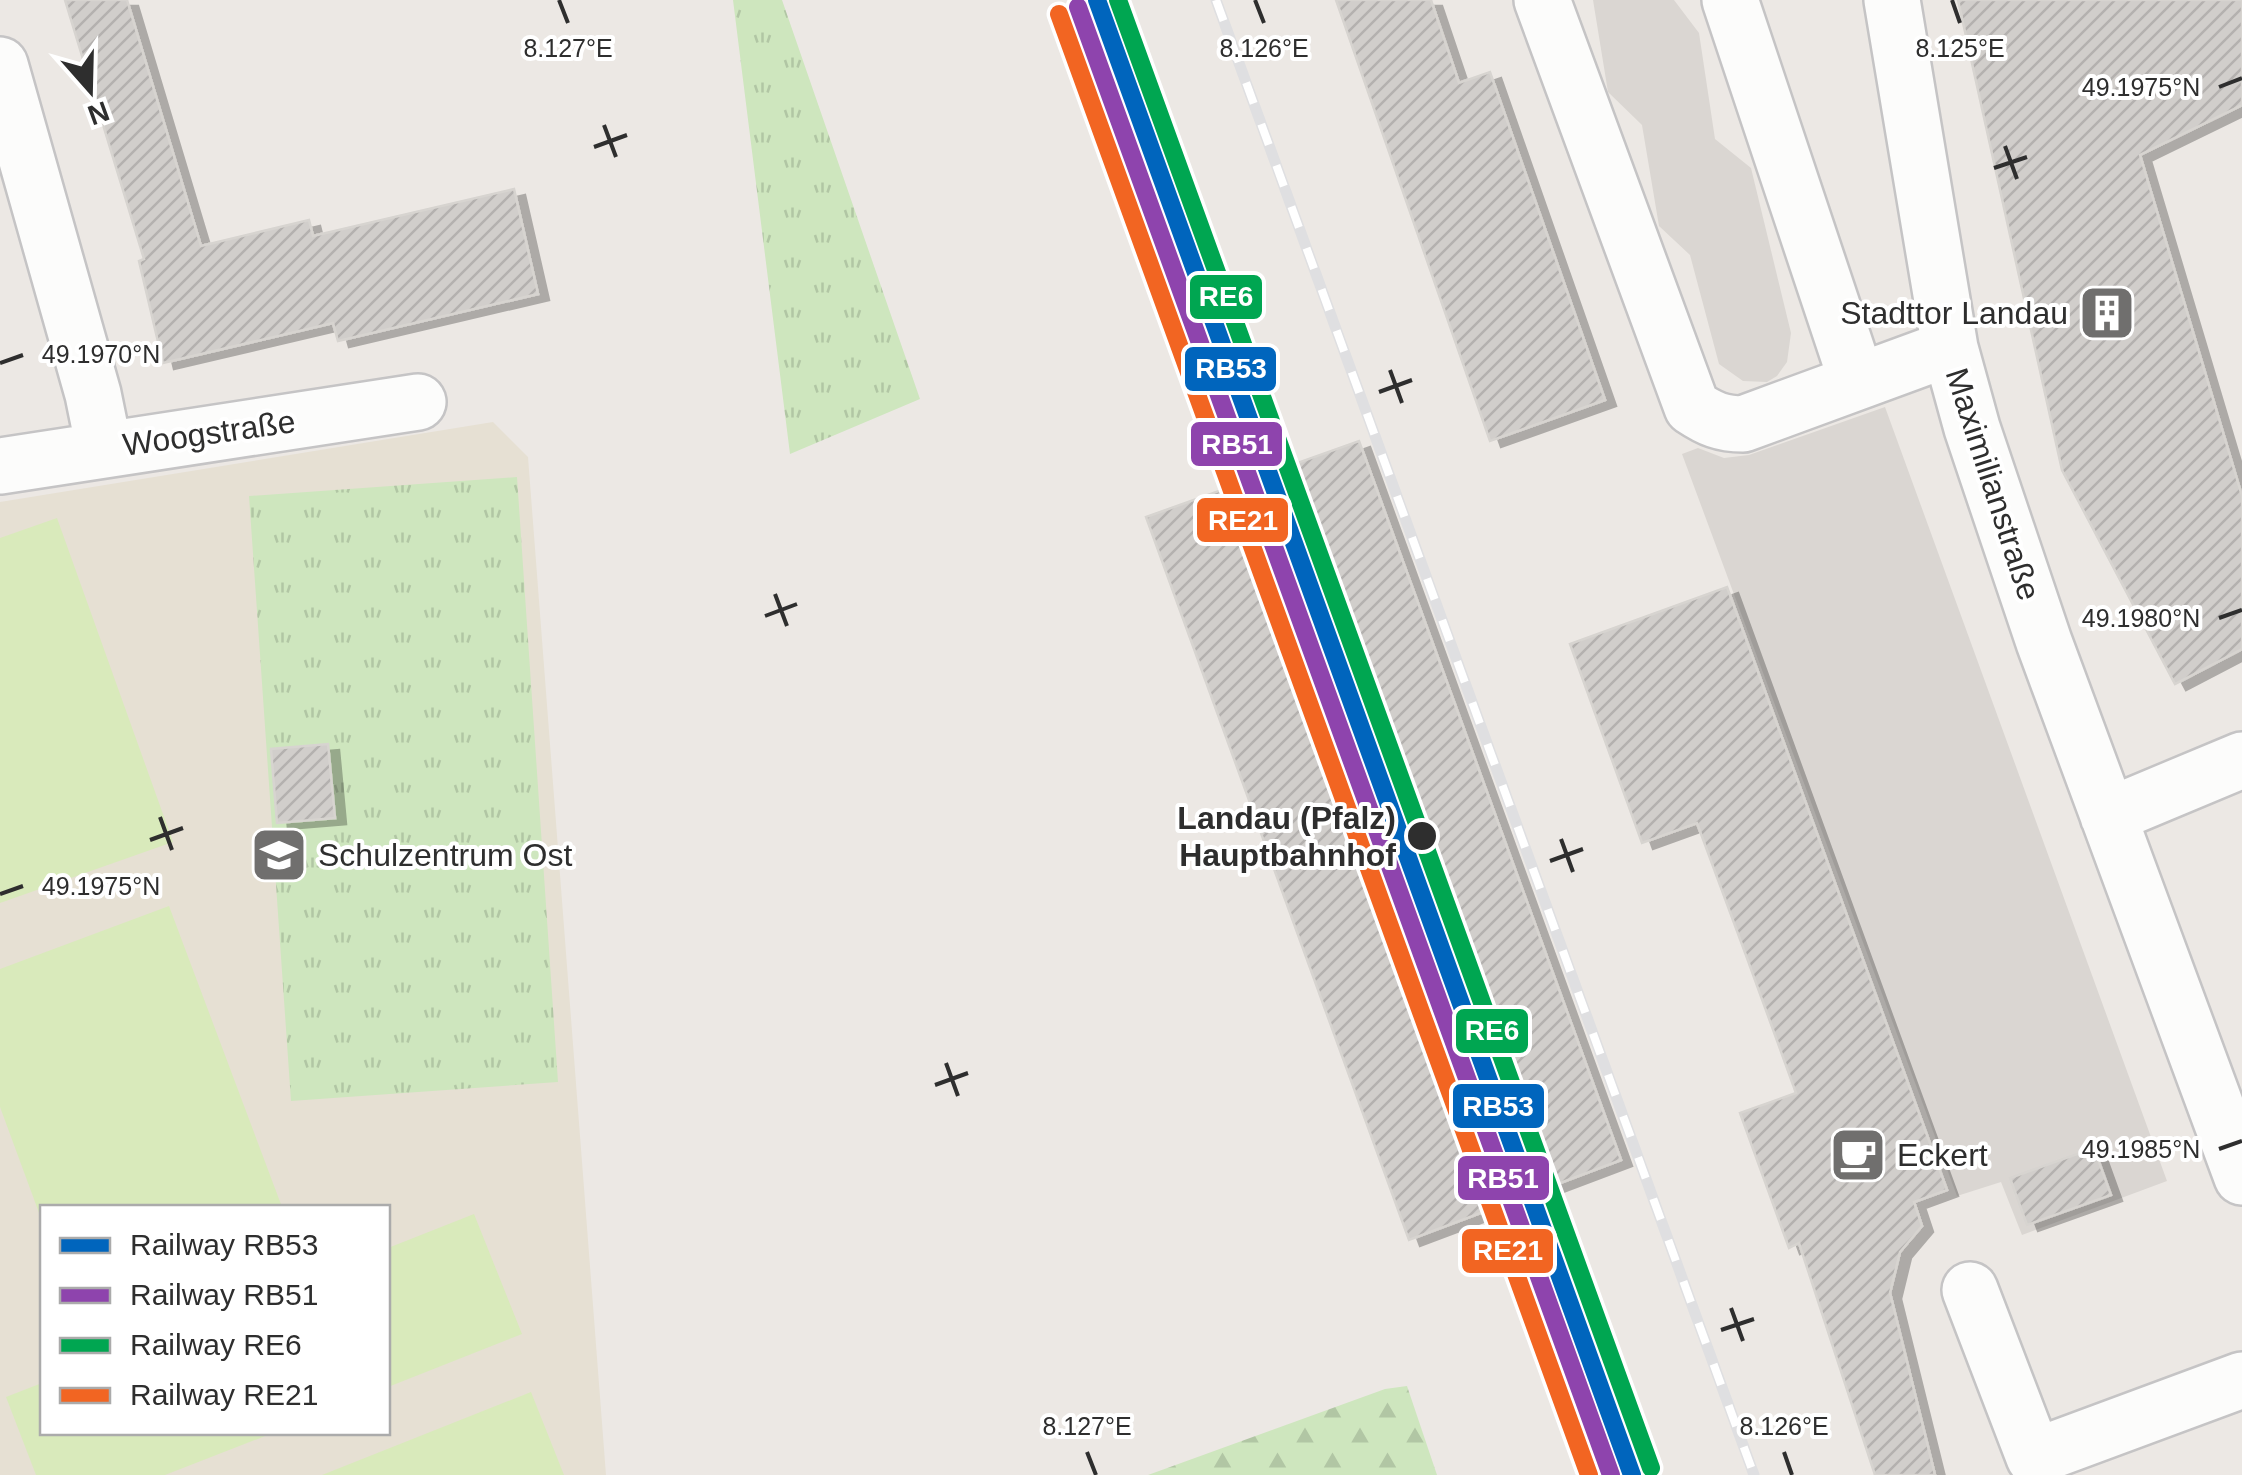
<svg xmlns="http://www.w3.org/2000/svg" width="2242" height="1475" viewBox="0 0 2242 1475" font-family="Arial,sans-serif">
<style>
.education{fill:#e6e0d3;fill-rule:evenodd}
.grass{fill:url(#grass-tufts)}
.forest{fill:url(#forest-firs)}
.pitch{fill:#d9eabb}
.plaza{fill:#dad6d2}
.building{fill:url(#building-hatch);stroke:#d7d4d0;stroke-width:2.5;filter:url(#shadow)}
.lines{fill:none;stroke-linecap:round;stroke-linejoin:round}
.minor-casing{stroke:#c5c4c5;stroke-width:60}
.minor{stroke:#fcfcfb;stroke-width:55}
.rail-casing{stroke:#dfdfe1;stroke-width:11}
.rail{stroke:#fff;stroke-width:8;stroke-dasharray:22;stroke-linecap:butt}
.rail-1-casing{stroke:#fff;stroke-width:25}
.rail-2-casing{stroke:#fff;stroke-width:25}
.rail-3-casing{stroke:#fff;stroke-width:25}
.rail-4-casing{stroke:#fff;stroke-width:25}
.rail-1{stroke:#0065bd;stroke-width:18}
.rail-2{stroke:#8e44ad;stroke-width:18}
.rail-3{stroke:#00a651;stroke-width:18}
.rail-4{stroke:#f26522;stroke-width:18}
.ticks{fill:none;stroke:#2e2e2e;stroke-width:4}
.stop-dot{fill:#2e2e2e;stroke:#fff;stroke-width:4}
.labels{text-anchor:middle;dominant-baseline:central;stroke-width:8;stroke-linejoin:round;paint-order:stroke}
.poi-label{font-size:32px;fill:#2e2e2e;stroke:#fff;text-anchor:start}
.street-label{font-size:32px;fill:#2e2e2e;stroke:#fff}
.stop-label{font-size:32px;font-weight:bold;fill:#2e2e2e;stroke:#fff;text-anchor:end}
.ticks-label{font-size:25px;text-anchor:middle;fill:#2e2e2e;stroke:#fff;stroke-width:8;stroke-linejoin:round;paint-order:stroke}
.line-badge{stroke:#fff;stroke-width:4}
.badge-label{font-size:28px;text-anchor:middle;font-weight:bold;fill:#fff}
</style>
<defs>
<pattern id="grass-tufts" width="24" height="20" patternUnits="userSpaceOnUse" patternTransform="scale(2.5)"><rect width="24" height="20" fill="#cee6be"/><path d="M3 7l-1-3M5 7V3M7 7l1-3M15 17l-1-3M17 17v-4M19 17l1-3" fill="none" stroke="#b1c6a4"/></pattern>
<pattern id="forest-firs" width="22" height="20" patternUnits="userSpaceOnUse" patternTransform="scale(2.5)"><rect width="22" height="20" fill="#cee6be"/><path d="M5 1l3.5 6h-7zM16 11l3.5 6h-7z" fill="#b1c6a4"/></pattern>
<pattern id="building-hatch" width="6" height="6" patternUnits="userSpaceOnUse" patternTransform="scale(2.5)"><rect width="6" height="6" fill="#d1cecb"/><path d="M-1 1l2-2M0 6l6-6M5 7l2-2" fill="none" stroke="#b4b1af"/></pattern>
<filter id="shadow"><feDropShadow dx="11" dy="6" stdDeviation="0" flood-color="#0004"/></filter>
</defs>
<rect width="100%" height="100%" fill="#ece8e4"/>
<path class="education" d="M493,422L528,457L606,1475H0V502ZM42,1208H388V1432H42Z"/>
<path class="grass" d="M733,0H782L920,399L790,454Z
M517,477L558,1082L291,1101L249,496Z"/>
<path class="forest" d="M1407,1386L1437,1475H1148L1385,1389Z"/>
<path class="pitch" d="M57,518L173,842L0,903V538Z
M169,906L282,1207L42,1208V1221L0,1107V969Z
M474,1214L522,1334L388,1387V1248Z
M42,1383V1432L273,1433L165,1475H36L6,1397Z
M531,1392L564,1475H322Z"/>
<path class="plaza" d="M1593,0H1674L1699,33L1715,139L1751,168L1791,333L1787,362L1777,376L1767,382L1743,381L1719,364L1690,255L1659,226L1642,125L1608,92Z
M1885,407L2167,1181L2022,1235L2001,1182L1957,1196L1682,454L1698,448L1724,458L1749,455Z"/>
<path class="building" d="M65,0H127L201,246L309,220L313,236L514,189L538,294L338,341L333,323L163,363L139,261L144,259Z
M1336,0H1431L1459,83L1490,72L1605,400L1490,441Z
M1958,0H2242V105L2140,155L2242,496V649L2175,684L2062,470Z
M1359,441L1621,1160L1409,1240L1146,517Z
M1727,587L1947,1190L1914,1202L1922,1226L1900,1252L1890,1293L1935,1475H1875L1799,1243L1789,1248L1740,1113L1796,1093L1747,958L1697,823L1642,843L1570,644Z
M328,744L335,818L277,823L271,749Z
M2094,1148L2111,1195L2027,1225L2010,1178Z"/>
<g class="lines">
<g class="minor-casing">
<path id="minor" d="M1542,0L1692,407C1710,419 1722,424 1743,424L1950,348
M1730,0L1857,381
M1892,0L1950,348L1972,428L2044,642L2242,1177
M0,65L93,394L104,448
M0,466L418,402
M2108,816L2242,760
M1970,1290L2034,1457L2242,1380"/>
</g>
<use href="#minor" class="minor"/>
<g class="rail-casing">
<path id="rail" d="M1216,0L1754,1475"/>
</g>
<use href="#rail" class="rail"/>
<g class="rail-1-casing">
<path id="rail-1" d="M1097,0L1632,1475"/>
</g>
<g class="rail-2-casing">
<path id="rail-2" d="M1078,7L1611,1475"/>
</g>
<g class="rail-3-casing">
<path id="rail-3" d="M1118,0L1651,1468"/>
</g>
<g class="rail-4-casing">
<path id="rail-4" d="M1059,14L1589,1475"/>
</g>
<use href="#rail-1" class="rail-1"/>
<use href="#rail-2" class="rail-2"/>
<use href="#rail-3" class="rail-3"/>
<use href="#rail-4" class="rail-4"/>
</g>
<path class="ticks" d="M559,0L568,23M1255,0L1264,23M1952,0L1960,23M2219,87L2242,78M604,125L616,157M2005,146L2017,179M594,147L627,135M1994,168L2027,157M0,363L23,355M1390,370L1402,403M1379,392L1412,380M775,594L787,626M765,616L797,604M2219,618L2242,610M160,817L172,850M1561,839L1573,872M150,840L183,828M1550,861L1583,849M0,894L23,886M946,1063L958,1096M935,1085L968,1073M2219,1149L2242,1141M1731,1308L1743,1341M1721,1330L1754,1319M1087,1452L1096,1475M1784,1452L1792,1475"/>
<defs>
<g id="building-square" transform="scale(2.875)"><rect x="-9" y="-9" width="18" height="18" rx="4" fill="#706f6e" stroke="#fff"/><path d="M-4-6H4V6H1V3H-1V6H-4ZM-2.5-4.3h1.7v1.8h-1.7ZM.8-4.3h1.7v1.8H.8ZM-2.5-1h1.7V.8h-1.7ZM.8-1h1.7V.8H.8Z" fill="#fff"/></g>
<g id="school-square" transform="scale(2.875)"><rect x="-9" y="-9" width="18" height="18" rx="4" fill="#706f6e" stroke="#fff"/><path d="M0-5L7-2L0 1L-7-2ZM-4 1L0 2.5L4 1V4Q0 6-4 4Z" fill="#fff"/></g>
<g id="cafe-square" transform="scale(2.875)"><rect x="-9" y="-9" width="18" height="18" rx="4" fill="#706f6e" stroke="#fff"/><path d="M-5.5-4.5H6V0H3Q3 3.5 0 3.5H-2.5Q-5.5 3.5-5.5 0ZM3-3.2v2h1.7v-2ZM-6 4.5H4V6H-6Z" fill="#fff"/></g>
</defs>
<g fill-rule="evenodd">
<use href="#building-square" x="2107" y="313"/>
<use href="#school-square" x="279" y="855"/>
<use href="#cafe-square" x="1858" y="1155"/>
</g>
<circle class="stop-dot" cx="1422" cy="836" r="16"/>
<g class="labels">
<g class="poi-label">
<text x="2068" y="313" text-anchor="end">Stadttor Landau</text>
<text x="318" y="855">Schulzentrum Ost</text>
<text x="1897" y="1155">Eckert</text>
</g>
<g class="street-label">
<text transform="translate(209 433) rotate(-8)">Woogstraße</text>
<text transform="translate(1993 484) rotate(72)">Maximilianstraße</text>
</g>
<g class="stop-label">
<text x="1396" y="818">Landau (Pfalz)<tspan x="1396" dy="37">Hauptbahnhof</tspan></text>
</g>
</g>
<g class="ticks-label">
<text x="568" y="57">8.127°E</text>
<text x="1264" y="57">8.126°E</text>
<text x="1960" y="57">8.125°E</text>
<text x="2141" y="96">49.1975°N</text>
<text x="101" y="363">49.1970°N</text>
<text x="2141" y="627">49.1980°N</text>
<text x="101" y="895">49.1975°N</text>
<text x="2141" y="1158">49.1985°N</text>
<text x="1087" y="1435">8.127°E</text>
<text x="1784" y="1435">8.126°E</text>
</g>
<g class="line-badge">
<rect x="1188" y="273" width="76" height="48" rx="10" fill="#00a651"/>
<rect x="1183" y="345" width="95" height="48" rx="10" fill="#0065bd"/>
<rect x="1189" y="420" width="95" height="48" rx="10" fill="#8e44ad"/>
<rect x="1195" y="496" width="95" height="48" rx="10" fill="#f26522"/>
<rect x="1454" y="1007" width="76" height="48" rx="10" fill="#00a651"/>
<rect x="1451" y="1082" width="95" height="48" rx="10" fill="#0065bd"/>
<rect x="1456" y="1154" width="95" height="48" rx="10" fill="#8e44ad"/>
<rect x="1460" y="1227" width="95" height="48" rx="10" fill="#f26522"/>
</g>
<g class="badge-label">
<text x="1226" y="306">RE6</text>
<text x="1231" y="378">RB53</text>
<text x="1237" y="454">RB51</text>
<text x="1243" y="530">RE21</text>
<text x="1492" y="1040">RE6</text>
<text x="1498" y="1116">RB53</text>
<text x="1503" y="1188">RB51</text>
<text x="1508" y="1260">RE21</text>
</g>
<rect x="40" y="1205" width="350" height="230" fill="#ffffff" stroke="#ababab" stroke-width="2.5"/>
<rect x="60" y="1238" width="50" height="15" fill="#0065bd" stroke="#ababab" stroke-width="2.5"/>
<text x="130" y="1255" font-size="30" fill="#2e2e2e">Railway RB53</text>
<rect x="60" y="1288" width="50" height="15" fill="#8e44ad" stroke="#ababab" stroke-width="2.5"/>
<text x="130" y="1305" font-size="30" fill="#2e2e2e">Railway RB51</text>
<rect x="60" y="1338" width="50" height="15" fill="#00a651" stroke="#ababab" stroke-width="2.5"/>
<text x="130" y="1355" font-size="30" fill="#2e2e2e">Railway RE6</text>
<rect x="60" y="1388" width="50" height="15" fill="#f26522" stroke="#ababab" stroke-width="2.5"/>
<text x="130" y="1405" font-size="30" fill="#2e2e2e">Railway RE21</text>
<g transform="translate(90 90) rotate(160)" stroke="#ffffff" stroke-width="8" paint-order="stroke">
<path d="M0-8L18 38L0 25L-18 38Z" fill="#2e2e2e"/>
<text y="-15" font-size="28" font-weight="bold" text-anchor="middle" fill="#2e2e2e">N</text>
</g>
</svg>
